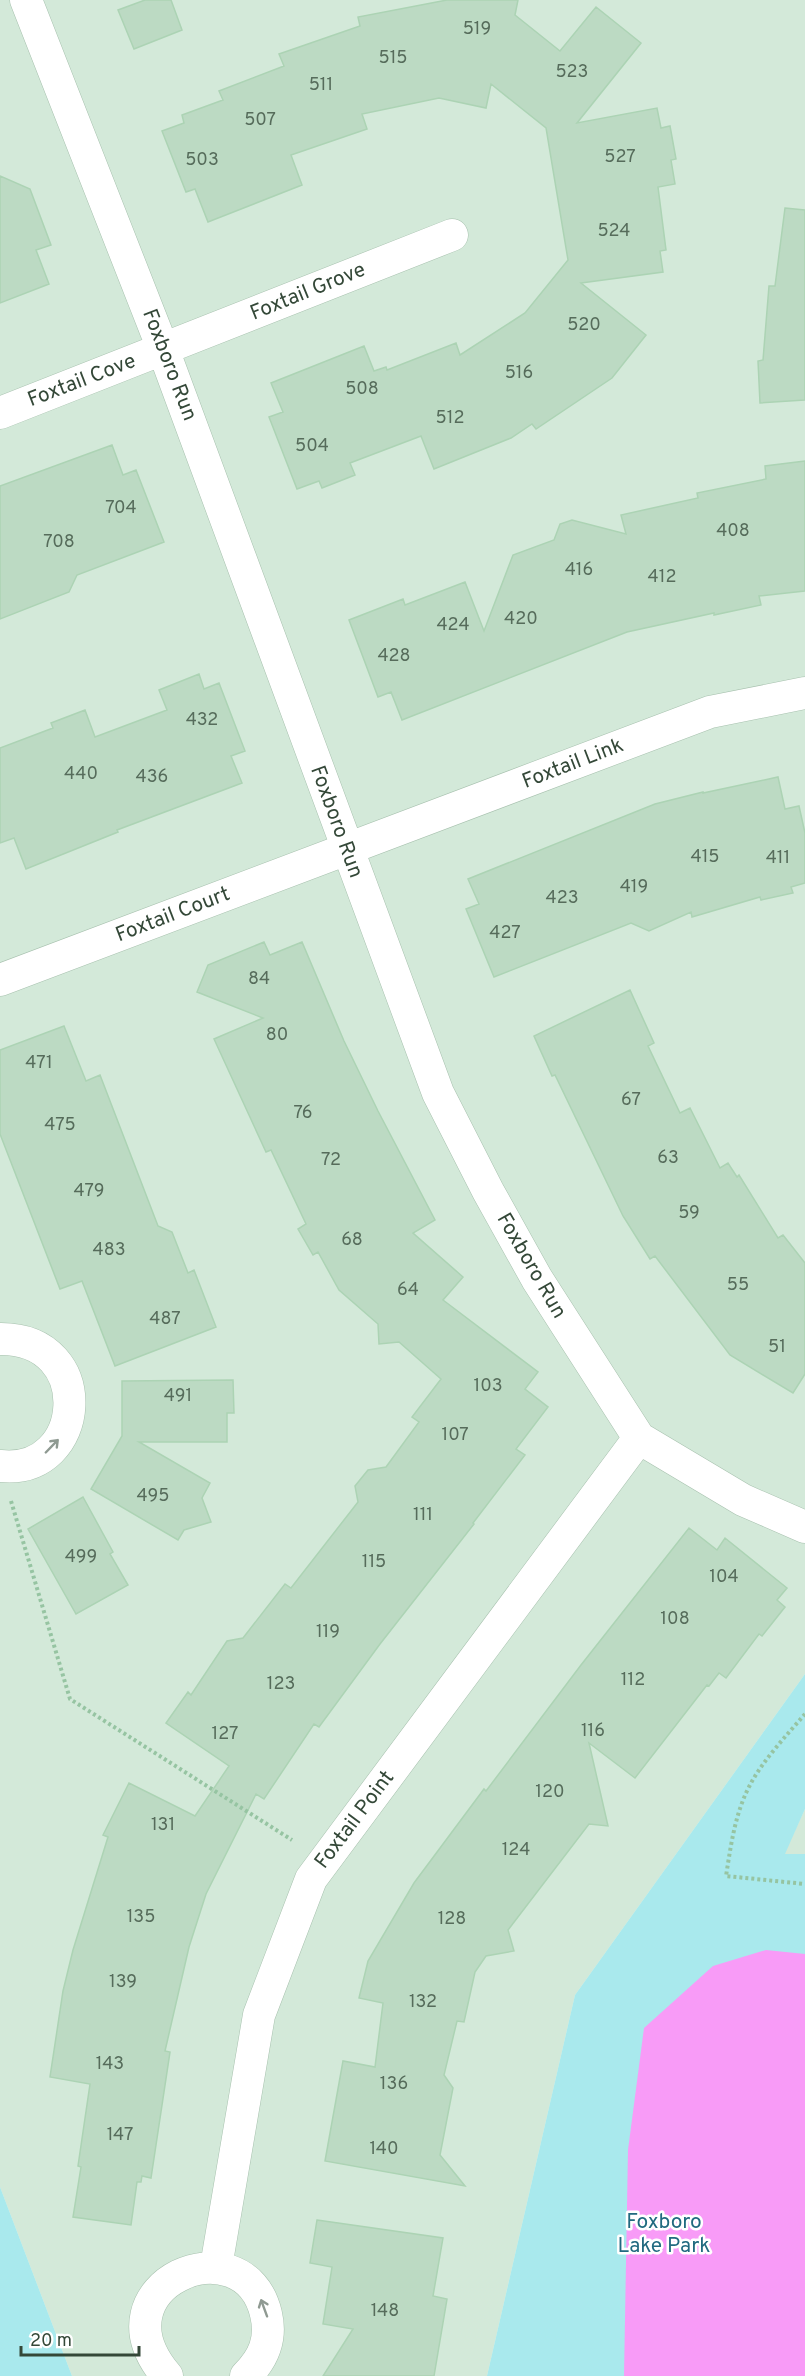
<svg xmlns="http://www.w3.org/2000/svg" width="805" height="2376" viewBox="0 0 805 2376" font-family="Overpass,sans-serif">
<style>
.residential{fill:#d3e9d9}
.green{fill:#a9e9ed}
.water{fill:#f89bf7}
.building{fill:#bcdac3;stroke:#acd3b4;stroke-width:1.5}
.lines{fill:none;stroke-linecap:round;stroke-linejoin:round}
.street-casing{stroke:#a7c1ae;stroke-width:33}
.path{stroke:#96c4a2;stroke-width:4;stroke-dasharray:3 3;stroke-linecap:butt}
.street{stroke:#fff;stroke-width:32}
.oneway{stroke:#8f9a92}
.labels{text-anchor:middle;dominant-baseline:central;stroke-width:5;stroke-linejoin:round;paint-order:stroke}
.number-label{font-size:18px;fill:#566c5b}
.street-label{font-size:21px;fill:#344838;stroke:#fff}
.park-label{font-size:21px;fill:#216a80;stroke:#fff}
</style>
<rect width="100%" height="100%" fill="#e5f5ea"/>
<path class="residential" d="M0,0H805V1674L575,1995L487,2376H72L0,2187Z
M805,1809V1854H784Z"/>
<path class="green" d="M805,1674V1809L785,1854H805V2376H487L575,1995Z
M0,2187L72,2376H0Z"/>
<path class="water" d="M766,1950L805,1954V2376H624L628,2150L644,2028L713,1966Z"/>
<path class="building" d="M145,0H171L182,30L134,49L118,10Z
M447,0H518L515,15L560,51L596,7L641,43L577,123L657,108L661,128L670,126L676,159L671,160L675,184L658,187L666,250L660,251L663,272L581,283L646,335L612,378L536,429L532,424L511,438L434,469L421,436L350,463L355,475L322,488L319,481L297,489L269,417L283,412L271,383L364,346L374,371L386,367L387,370L456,343L460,355L525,313L568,260L546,128L491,84L486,108L439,98L362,114L367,129L291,155L302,185L208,222L195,189L186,192L162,131L184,123L182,115L223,100L219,91L284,66L279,54L360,26L358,17Z
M0,176L30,189L51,245L36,250L49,284L0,303Z
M785,208L805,210V400L760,403L758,361L763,360L769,286H775Z
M112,445L123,475L136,470L164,542L77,575L69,592L0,619V486Z
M805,461V591L759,596L761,605L714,615V613L627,632L402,720L391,692L378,697L349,620L403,599L405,605L465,582L484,631L513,555L554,540L560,524L572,520L626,534L621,515L698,498L697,493L766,479L765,466Z
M199,674L204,689L219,683L245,751L231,756L242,783L117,830L118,832L26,869L14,838L0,843V748L53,728L51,723L85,710L95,737L167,710L159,690Z
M778,777L785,809L799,806L805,833V883L791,887L793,893L761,900L760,897L692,917L691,912L649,931L631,923L494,977L466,909L479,904L468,879L655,804L703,792V793Z
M264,942L270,955L302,942L344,1041L378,1111L435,1220L413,1233L463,1277L443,1300L538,1372L525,1389L548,1407L516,1449L525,1455L473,1523L474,1524L380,1644L319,1727L314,1724L264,1799L256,1794L206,1894L189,1947L165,2051L170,2052L151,2178L142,2176L141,2182H137L131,2225L73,2217L81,2167L78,2166L90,2084L50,2077L63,1991L73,1950L108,1837L103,1835L129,1783L195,1816L229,1766L166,1723L188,1692L191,1695L227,1641L243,1638L285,1584L291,1588L358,1502L355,1486L368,1470L386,1467L419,1422L412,1417L441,1379L399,1342L379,1344L378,1324L339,1290L318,1252L313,1255L298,1229L306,1224L271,1150L266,1152L214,1039L263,1018L197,992L208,965Z
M630,990L654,1043L648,1046L680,1113L690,1108L720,1168L728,1163L737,1177L739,1175L778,1238L783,1235L805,1263V1374L793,1393L730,1355L655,1256L650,1259L623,1216L555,1075L552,1076L534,1036Z
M64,1026L86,1081L100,1075L158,1226L172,1232L188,1273L194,1270L216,1327L115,1366L82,1281L60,1289L0,1134V1050Z
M233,1380L234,1413H227V1442H139L210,1483L202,1498L211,1522L184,1530L178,1540L91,1489L122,1436V1381Z
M83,1497L113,1552L110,1554L128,1585L76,1614L28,1529Z
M689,1528L717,1550L725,1538L787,1588L777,1600L785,1607L762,1636L759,1634L726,1678L719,1673L709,1686L707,1685L635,1778L589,1743L608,1826L589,1824L508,1930L514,1951L486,1956L475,1972L464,2022L457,2021L444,2075L453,2088L440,2155L465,2186L325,2161L343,2061L375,2067L383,2003L359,1998L368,1961L414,1883L484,1789L486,1791L581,1665Z
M317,2220L443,2238L433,2296L447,2299L434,2376H323L353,2329L323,2324L332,2267L310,2263Z"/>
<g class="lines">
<g class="street-casing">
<path id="street" d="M26,0L163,349L438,1093L488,1191L537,1279L639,1438L743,1500L805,1527
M0,413L452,235
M0,980L710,712L805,693
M0,1339C98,1338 87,1476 0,1466
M216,2267L259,2015L311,1879L639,1438
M167,2376C89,2285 244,2220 266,2314C272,2339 264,2358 246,2376"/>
</g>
<path class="path" d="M11,1501L70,1699L292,1840
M805,1714C787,1735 763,1760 750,1785C735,1813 731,1845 726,1876L805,1884"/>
<use href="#street" class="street"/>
</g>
<defs><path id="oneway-shaft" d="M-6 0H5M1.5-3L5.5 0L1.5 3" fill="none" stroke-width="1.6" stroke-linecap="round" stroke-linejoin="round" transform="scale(1.5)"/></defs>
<g class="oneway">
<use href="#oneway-shaft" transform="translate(52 1446) rotate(-46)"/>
<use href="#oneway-shaft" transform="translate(264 2308) rotate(-110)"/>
</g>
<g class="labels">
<g class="number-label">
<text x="477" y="29">519</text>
<text x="393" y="58">515</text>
<text x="572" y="72">523</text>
<text x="321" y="85">511</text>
<text x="260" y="120">507</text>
<text x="620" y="157">527</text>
<text x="202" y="160">503</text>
<text x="614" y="231">524</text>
<text x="584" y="325">520</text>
<text x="519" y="373">516</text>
<text x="362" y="389">508</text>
<text x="450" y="418">512</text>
<text x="312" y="446">504</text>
<text x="121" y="508">704</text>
<text x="733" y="531">408</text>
<text x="59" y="542">708</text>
<text x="579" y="570">416</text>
<text x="662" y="577">412</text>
<text x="521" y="619">420</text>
<text x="453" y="625">424</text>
<text x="394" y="656">428</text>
<text x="202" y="720">432</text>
<text x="81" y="774">440</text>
<text x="152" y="777">436</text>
<text x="705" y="857">415</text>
<text x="778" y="858">411</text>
<text x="634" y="887">419</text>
<text x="562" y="898">423</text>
<text x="505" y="933">427</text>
<text x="259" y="979">84</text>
<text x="277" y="1035">80</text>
<text x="39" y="1063">471</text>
<text x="631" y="1100">67</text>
<text x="303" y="1113">76</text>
<text x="60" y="1125">475</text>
<text x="668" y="1158">63</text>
<text x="331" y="1160">72</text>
<text x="89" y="1191">479</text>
<text x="689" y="1213">59</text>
<text x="352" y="1240">68</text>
<text x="109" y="1250">483</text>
<text x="738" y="1285">55</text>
<text x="408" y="1290">64</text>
<text x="165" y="1319">487</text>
<text x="777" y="1347">51</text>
<text x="488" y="1386">103</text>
<text x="178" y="1396">491</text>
<text x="455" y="1435">107</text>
<text x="153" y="1496">495</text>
<text x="423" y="1515">111</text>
<text x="81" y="1557">499</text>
<text x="374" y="1562">115</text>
<text x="724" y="1577">104</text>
<text x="675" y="1619">108</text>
<text x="328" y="1632">119</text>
<text x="633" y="1680">112</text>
<text x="281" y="1684">123</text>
<text x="593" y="1731">116</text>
<text x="225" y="1734">127</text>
<text x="550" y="1792">120</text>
<text x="163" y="1825">131</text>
<text x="516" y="1850">124</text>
<text x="141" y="1917">135</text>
<text x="452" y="1919">128</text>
<text x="123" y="1982">139</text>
<text x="423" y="2002">132</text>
<text x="110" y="2064">143</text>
<text x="394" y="2084">136</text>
<text x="120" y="2135">147</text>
<text x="384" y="2149">140</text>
<text x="385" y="2311">148</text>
</g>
<g class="street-label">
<text transform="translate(308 292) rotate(-22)">Foxtail Grove</text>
<text transform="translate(169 365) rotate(69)">Foxboro Run</text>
<text transform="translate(82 381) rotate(-21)">Foxtail Cove</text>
<text transform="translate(573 764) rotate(-21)">Foxtail Link</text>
<text transform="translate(336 822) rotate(70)">Foxboro Run</text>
<text transform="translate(173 915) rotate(-21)">Foxtail Court</text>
<text transform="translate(531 1266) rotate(60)">Foxboro Run</text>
<text transform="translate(355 1820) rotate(-53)">Foxtail Point</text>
</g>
<g class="park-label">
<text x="664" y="2222">Foxboro<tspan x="664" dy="24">Lake Park</tspan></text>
</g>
</g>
<path d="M21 2346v9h118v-9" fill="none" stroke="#344838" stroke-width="3"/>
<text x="30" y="2346" font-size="18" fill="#344838" stroke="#ffffff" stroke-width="4.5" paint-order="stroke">20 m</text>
</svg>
